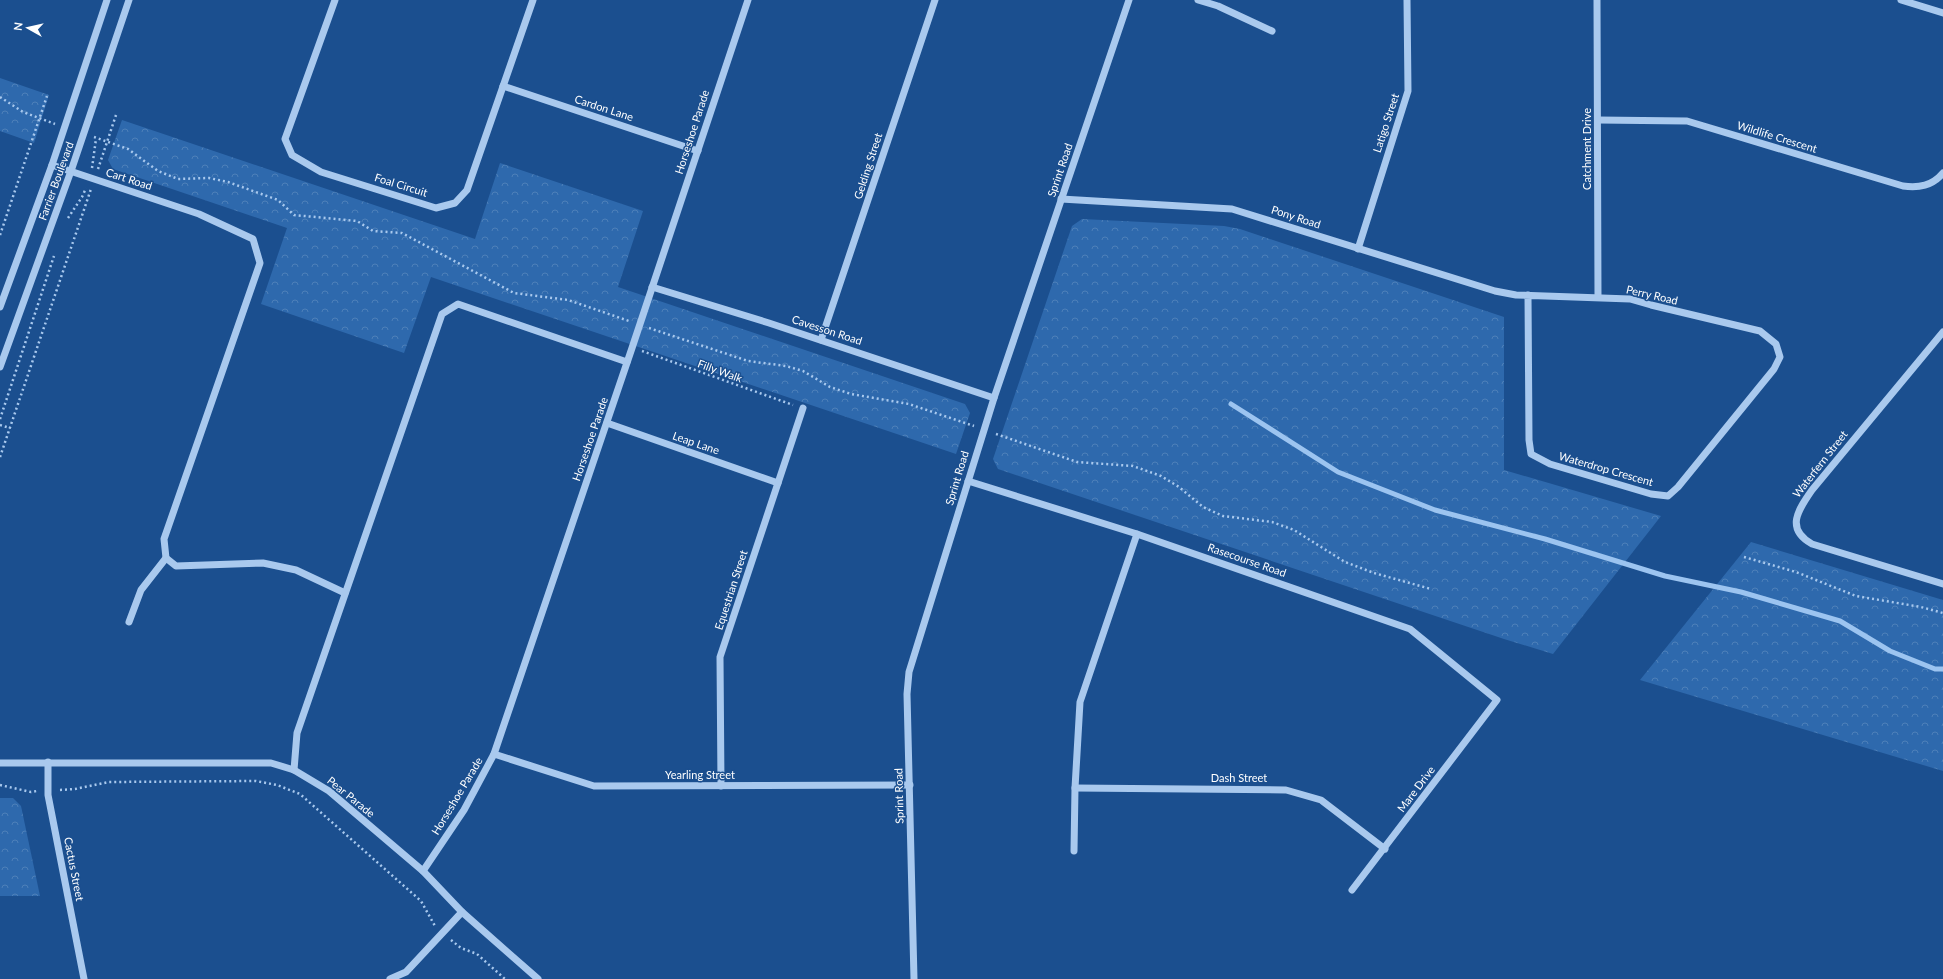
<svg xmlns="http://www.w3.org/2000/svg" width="1943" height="979" font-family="Lato,sans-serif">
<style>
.forest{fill:url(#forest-crowns)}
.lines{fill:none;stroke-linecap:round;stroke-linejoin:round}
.stream{stroke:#9cc4f0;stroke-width:5}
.path{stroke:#a9c9ee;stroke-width:2.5;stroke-dasharray:2 3;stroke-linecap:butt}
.minor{stroke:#a9c9ee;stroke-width:7}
.labels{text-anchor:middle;stroke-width:3;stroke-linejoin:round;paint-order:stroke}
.street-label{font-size:11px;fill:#fff;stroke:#1b4f8f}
</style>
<defs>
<pattern id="forest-crowns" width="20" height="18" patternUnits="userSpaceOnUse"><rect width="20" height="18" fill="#2e69ad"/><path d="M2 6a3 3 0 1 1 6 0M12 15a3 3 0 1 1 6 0" fill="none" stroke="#4d80b9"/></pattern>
</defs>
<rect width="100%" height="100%" fill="#1b4f8f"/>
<g class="forest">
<path d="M0 78 49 95 34 143 0 131Z"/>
<path d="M122 120 475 239 500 163 643 211 618 287 965 404 970 413 956 454 431 277 404 353 261 304 287 228 113 169 108 160Z"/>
<path d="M1082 219 1224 226 1240 229 1504 317V470L1661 516 1553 654 1504 639 998 469 993 459 1072 226Z"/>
<path d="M1751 542 1943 600V771L1640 680Z"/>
<path d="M0 798H13L21 806 40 896H0Z"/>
</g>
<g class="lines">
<path class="stream" d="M1231 404 1338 472 1435 510 1545 539 1665 576 1741 592 1840 621 1890 651 1935 669H1943"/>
<g class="path">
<path d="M0 97 23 112 55 124"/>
<path d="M94 137 128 149 158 171 178 179 209 178 228 182 278 200 294 215 357 221 373 231 402 233 514 293 568 300 629 321"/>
<path d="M92 168 96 139"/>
<path d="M98 169 116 115"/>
<path d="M68 218 82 197 86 188"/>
<path d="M0 235 47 96"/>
<path d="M649 328 748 361 786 366 803 371 830 387 851 394 909 404 974 426"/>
<path d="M642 351 793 405"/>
<path d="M0 419 54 256"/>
<path d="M0 425 10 428"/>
<path d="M996 434 1077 462 1133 466 1161 476 1179 487 1203 507 1223 516 1272 522 1294 530 1345 562 1374 573 1431 589"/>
<path d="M0 457 91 189"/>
<path d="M1744 557 1796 572 1856 596 1921 607 1943 613"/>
<path d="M0 785 31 792 37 791"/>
<path d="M60 790 75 789 109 782 256 781 277 785 300 794 421 901 435 926"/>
<path d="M451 940 461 948 477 954 505 979"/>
</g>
<g class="minor">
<path d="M335 0 285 139 292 155 321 172 436 208 455 203 467 190 533 0"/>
<path d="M1198 0 1218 6 1272 31"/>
<path d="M1597 0 1598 297"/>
<path d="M1901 0 1943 13"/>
<path d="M503 86 698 151"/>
<path d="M1598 120 1687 121 1903 186C1919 188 1932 186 1943 173"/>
<path d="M52 165 199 214 253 239 260 263 164 539 166 558 176 566 263 563 296 570 345 593"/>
<path d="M1061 199 1232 209 1495 291 1516 295 1630 299 1651 305 1760 331 1776 344 1780 357 1774 369 1678 487 1668 496 1651 494 1550 464 1531 454 1529 440 1528 295"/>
<path d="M1358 249 1408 91 1407 0"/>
<path d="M652 287 769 323 994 398"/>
<path d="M0 307 52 165 107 0"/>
<path d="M1943 332 1812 490C1798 510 1785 529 1812 544L1943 584"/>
<path d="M821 340 935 0"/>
<path d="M0 367 71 171 129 0"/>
<path d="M607 423 778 483"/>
<path d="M968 481 1137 534 1410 629 1497 700 1352 890"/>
<path d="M129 622 141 590 166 558"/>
<path d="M494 754 594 786 910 785"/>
<path d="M48 762V795L84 979"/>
<path d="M0 763H271L294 770 329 791 423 871 462 912 538 979"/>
<path d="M294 770 297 733 442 314 458 304 627 362"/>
<path d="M721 786 720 657 803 408"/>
<path d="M1075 788 1286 790 1321 800 1385 849"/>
<path d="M1074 851 1075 788 1080 702 1137 534"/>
<path d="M423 871 464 810 494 754 632 348 748 0"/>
<path d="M390 979 406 972 462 912"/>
<path d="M914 979 907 694 909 672 994 398 1129 0"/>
</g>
</g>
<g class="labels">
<g class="street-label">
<text transform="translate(604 108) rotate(18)" y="4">Cardon Lane</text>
<text transform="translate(1386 123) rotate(-72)" y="4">Latigo Street</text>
<text transform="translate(692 132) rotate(-72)" y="4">Horseshoe Parade</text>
<text transform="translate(1777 137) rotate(17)" y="4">Wildlife Crescent</text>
<text transform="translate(1587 149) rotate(-90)" y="4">Catchment Drive</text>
<text transform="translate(868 166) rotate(-72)" y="4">Gelding Street</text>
<text transform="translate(1060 170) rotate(-71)" y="4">Sprint Road</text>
<text transform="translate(129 179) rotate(18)" y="4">Cart Road</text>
<text transform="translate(56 181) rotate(-70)" y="4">Farrier Boulevard</text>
<text transform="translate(401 185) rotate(17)" y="4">Foal Circuit</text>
<text transform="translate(1296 217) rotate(18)" y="4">Pony Road</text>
<text transform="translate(1652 295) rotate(13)" y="4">Perry Road</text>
<text transform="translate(827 330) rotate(18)" y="4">Cavesson Road</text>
<text transform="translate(720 371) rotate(20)" y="4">Filly Walk</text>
<text transform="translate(590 439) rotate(-71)" y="4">Horseshoe Parade</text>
<text transform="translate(696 443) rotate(19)" y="4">Leap Lane</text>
<text transform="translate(1820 464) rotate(-52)" y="4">Waterfern Street</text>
<text transform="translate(1606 469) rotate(16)" y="4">Waterdrop Crescent</text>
<text transform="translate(957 478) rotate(-73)" y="4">Sprint Road</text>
<text transform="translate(1247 560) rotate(19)" y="4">Rasecourse Road</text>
<text transform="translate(731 590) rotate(-72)" y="4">Equestrian Street</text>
<text x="700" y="779">Yearling Street</text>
<text x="1239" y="782">Dash Street</text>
<text transform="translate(1416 789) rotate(-53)" y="4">Mare Drive</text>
<text transform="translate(457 796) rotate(-59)" y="4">Horseshoe Parade</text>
<text transform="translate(899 796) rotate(-91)" y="4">Sprint Road</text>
<text transform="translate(351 797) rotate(39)" y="4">Pear Parade</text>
<text transform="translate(74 869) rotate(79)" y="4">Cactus Street</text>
</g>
</g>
<g transform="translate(28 28) rotate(278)" stroke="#1b4f8f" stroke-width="3" paint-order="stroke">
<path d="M0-3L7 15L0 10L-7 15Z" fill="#ffffff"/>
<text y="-6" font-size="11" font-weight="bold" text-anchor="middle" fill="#ffffff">N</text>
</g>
</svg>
